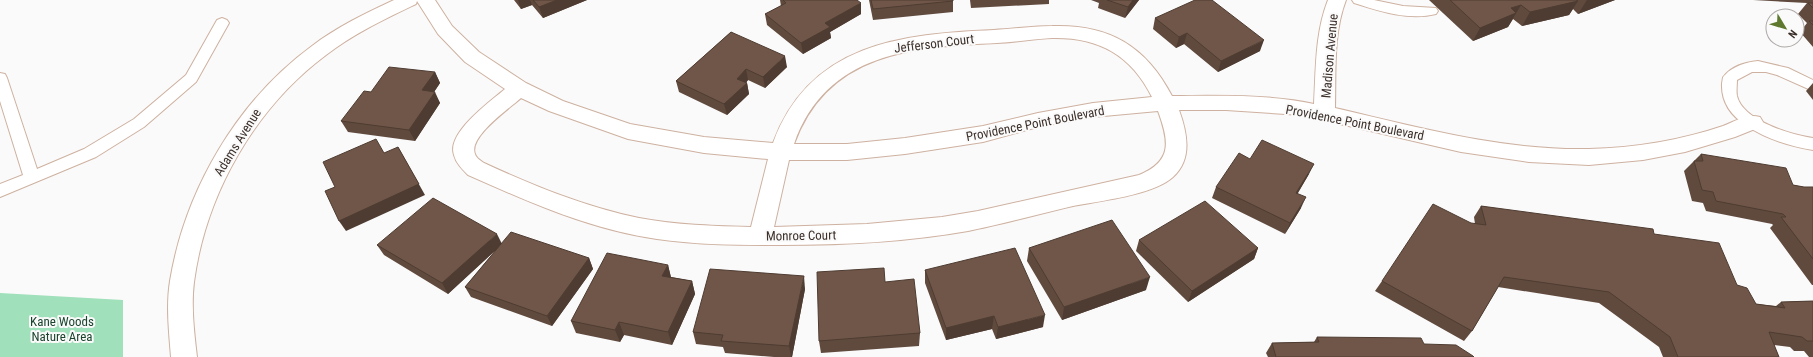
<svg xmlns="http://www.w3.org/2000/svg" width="1813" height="357" font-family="'Roboto Condensed',sans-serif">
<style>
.green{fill:#a0e0ba}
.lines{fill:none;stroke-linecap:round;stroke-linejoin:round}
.service-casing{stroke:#ceb1a0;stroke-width:2}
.minor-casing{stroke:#ceb1a0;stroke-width:2}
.service{fill:#fff;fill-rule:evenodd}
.minor{fill:#fff;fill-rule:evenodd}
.wall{fill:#604a3e}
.shaded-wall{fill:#4e3c32}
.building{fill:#705648;stroke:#4e3c32}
.labels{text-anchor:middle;stroke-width:4;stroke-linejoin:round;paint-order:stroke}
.street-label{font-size:13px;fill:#3b2f29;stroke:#fafafa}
.park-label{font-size:13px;fill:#1a442e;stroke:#fafafa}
</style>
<rect width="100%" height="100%" fill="#fafafa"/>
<path class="green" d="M0 293 123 300V357H0Z"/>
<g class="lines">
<defs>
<g id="service">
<path d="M1352 0H1374L1403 6 1436 8 1438 11 1436 14C1409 21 1379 11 1354 3Z"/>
<path d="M222 18 227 20 229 23 196 82 144 127 96 157 0 197V184L23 175 0 101V73L5 74 7 78 37 169 84 149 134 119 186 75 217 20Z"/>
<path d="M1758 61 1788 68 1813 80V91L1777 75 1766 72H1752L1737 80C1737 85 1736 91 1737 96 1743 121 1792 135 1813 138V150C1790 146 1766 139 1747 126 1731 116 1721 102 1722 83 1723 80 1722 77 1725 75 1733 66 1747 62 1758 61Z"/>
</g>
<path id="minor" d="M394 0H435L452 26 479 52 526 83 563 101 630 124 704 137 773 143C810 43 902 34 994 30 1014 29 1033 26 1052 26 1109 24 1146 46 1172 96 1217 96 1271 94 1314 104 1316 69 1315 33 1328 0H1346C1333 34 1336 72 1335 108 1418 127 1503 151 1589 149 1633 148 1682 140 1723 126 1736 121 1747 113 1760 117L1763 122 1760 127 1735 137 1685 152 1643 160 1589 165 1529 162 1461 152 1301 115 1226 110H1179C1187 132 1193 159 1173 177 1153 195 1100 201 1073 206 1038 214 1004 224 968 231 906 242 844 245 781 245 740 245 698 245 657 239 591 230 529 202 468 175 462 169 456 163 454 155 446 133 491 101 505 89L465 62 438 34 417 1 416 4C385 19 353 34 326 55 255 108 206 193 194 282 191 306 194 332 197 357H171C169 332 166 306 170 281 185 190 237 101 312 46 337 27 366 13 394 0ZM1052 38C1099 37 1131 55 1152 97L1093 103 1038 113 983 126 905 138 847 144H794C827 51 914 47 997 43 1015 42 1034 39 1052 38ZM521 98 549 111 628 139 704 153 768 159 751 227C714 226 676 225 639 218 585 207 534 186 484 163 481 161 476 158 475 154 468 137 510 108 521 98ZM1158 111C1169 141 1173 161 1139 175L978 211 942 217 867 224 774 227 789 160H847L905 154 983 142 1038 127 1093 117Z"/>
</defs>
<use href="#service" class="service-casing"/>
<use href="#minor" class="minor-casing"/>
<use href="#service" class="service"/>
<use href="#minor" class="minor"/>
</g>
<g class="wall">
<path d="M514 0H587L543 18 532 5 521 9Z"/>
<path d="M780 0H857L861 14 830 32 831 38 803 54 767 25 765 14 781 6Z"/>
<path d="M869 0H953V12L873 20Z"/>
<path d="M970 0H1049V4L971 8Z"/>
<path d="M1091 0H1139L1125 18 1098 8 1099 3Z"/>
<path d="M1429 0H1615L1578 14 1573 9 1569 15 1522 26 1513 19 1508 27 1473 41Z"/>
<path d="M1753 0H1813V47L1800 32 1807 23 1798 14 1807 3Z"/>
<path d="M1155 18 1260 51 1218 72 1184 44 1176 48 1153 29Z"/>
<path d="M731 32 787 67 765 88 748 80 746 83H747L749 94 727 115 679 92 676 81Z"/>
<path d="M435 72 440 83 434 92 440 103 415 141 348 132 341 121 371 92Z"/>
<path d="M1813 83V100L1806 91Z"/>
<path d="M1701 154 1793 185 1804 187H1813V285H1812L1770 228 1773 225 1772 224 1706 211 1703 203 1692 201 1684 171Z"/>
<path d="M1250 159 1309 174 1298 193 1301 208 1285 234 1212 198 1216 187Z"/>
<path d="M1481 206 1654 234 1737 285 1756 304 1776 306 1781 302 1813 301V357H1809L1804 351H1794L1790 347 1774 345 1779 357H1663L1659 347 1599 303 1498 287 1472 331 1464 341 1375 291 1382 281 1475 224 1474 217Z"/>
<path d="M1139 240 1258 248 1254 259 1188 302 1136 251Z"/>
<path d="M501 243 589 258 593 269 552 326 471 297 465 287 496 250 448 294 384 255 377 245Z"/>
<path d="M1029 248 1146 290 1062 320 1027 261Z"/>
<path d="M668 265 671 277 692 281 695 294 672 345 624 335 620 342 576 333 571 321Z"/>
<path d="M925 270 1043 327 996 339 992 329 946 340 925 283Z"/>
<path d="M885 282 920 333 919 346 821 353 819 341Z"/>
<path d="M805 289 792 357H774L725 353 723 347 696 344 693 332Z"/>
<path d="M1317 337 1424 344 1474 357H1268L1266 353 1272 343 1314 342Z"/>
</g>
<g class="shaded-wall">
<path d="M518 0H530L532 5 521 9Z"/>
<path d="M557 0H587L543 18 539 7Z"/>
<path d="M1133 0H1139L1125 18 1128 7Z"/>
<path d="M1587 0H1615L1578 14Z"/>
<path d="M1578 1 1569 15 1522 26 1530 12Z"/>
<path d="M861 3V14L830 32 831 38 803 54 801 43 825 23Z"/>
<path d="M1521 5 1508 27 1473 41 1480 28 1511 8Z"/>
<path d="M1187 33 1184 44 1176 48 1179 37Z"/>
<path d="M1264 40 1260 51 1218 72 1221 61Z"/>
<path d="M785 56 787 67 765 88 763 77Z"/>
<path d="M746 69 748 80 739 90 737 79Z"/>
<path d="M435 72 440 83 428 101 422 90Z"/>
<path d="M747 83 749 94 727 115 724 104Z"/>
<path d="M435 92 440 103 415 141 409 130Z"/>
<path d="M398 147 425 195 346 231 339 221Z"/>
<path d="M1314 164 1309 174 1291 204 1296 193Z"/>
<path d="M1306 197 1301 208 1285 234 1290 223Z"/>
<path d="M497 234 502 244 448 294 442 283Z"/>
<path d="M1258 248 1254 259 1188 302 1192 291Z"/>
<path d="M589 258 593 269 552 326 547 316Z"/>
<path d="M668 265 671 278 662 276Z"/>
<path d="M804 276 805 289 792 357H791L789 346Z"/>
<path d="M1150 277 1146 290 1062 320 1064 307Z"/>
<path d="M692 281 695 294 672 345 668 332Z"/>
<path d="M1045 315 1043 327 996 339 998 327Z"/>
<path d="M994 316 992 329 946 340V328Z"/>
<path d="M619 322 624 335 620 342 615 330Z"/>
</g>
<g class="building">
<path d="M533 0H557L539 7Z"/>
<path d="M783 0H857L861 3 825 23 830 27 801 43 765 14 786 3Z"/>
<path d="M871 0H953V1L873 9Z"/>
<path d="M1107 0H1133L1128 7Z"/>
<path d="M1195 0H1212L1264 40 1221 61 1187 33 1179 37 1155 18Z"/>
<path d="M1450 0H1576L1578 1 1530 12 1521 5 1511 8 1516 13 1480 28Z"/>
<path d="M1808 3H1813V8Z"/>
<path d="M1809 21H1813V25Z"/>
<path d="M731 32 785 56 763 77 746 69 737 79 747 83 724 104 676 81Z"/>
<path d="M389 67 435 72 422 90 435 92 409 130 341 121 364 91 371 92Z"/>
<path d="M376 139 384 153 398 147 419 184 339 221 325 191 335 187 323 162Z"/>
<path d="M1262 140 1314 164 1296 193 1306 197 1290 223 1216 187 1239 153 1250 159Z"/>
<path d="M1701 154 1786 168 1793 185 1804 187H1813V259L1781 217H1786L1783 214 1716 201 1713 192 1702 190 1694 161H1703Z"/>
<path d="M433 198 497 234 442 283 377 245Z"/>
<path d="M1205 201 1258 248 1192 291 1139 240Z"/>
<path d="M1433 204 1471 223 1486 225 1481 206 1653 229 1654 234 1719 243 1737 285 1747 288 1756 304 1785 308 1781 302 1813 301V341H1807L1802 337 1769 332 1779 357H1678L1670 337 1609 292 1504 277 1472 331 1382 281Z"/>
<path d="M1112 220 1150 277 1064 307 1029 248Z"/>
<path d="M511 232 589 258 547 316 465 287Z"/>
<path d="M1015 248 1045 315 998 327 994 316 946 328 925 270Z"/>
<path d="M607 253 668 265 662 276 692 281 668 332 619 322 615 330 571 321Z"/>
<path d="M884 268 885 282 914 279 920 333 819 341 817 272Z"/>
<path d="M710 269 804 276 789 346 721 341 723 335 693 332Z"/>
<path d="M1317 337 1421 338 1424 344 1456 345 1473 356 1474 357H1276L1272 343 1319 342Z"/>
</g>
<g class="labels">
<g class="street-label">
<text transform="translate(934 43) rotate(-7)" y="5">Jefferson Court</text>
<text transform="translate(1329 56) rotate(-85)" y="5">Madison Avenue</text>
<text transform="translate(1355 122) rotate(11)" y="5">Providence Point Boulevard</text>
<text transform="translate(1035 123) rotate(-11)" y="5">Providence Point Boulevard</text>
<text transform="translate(237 142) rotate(-58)" y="5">Adams Avenue</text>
<text transform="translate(801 235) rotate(-1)" y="5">Monroe Court</text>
</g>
<g class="park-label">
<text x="62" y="326">Kane Woods<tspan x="62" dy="15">Nature Area</tspan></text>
</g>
</g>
<g transform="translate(1785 28) rotate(128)"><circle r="19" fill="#fafafa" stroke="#aea9a6"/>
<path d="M0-3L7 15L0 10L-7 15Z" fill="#5e792e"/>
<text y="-6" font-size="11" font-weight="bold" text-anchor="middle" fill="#3b2f29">N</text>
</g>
</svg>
